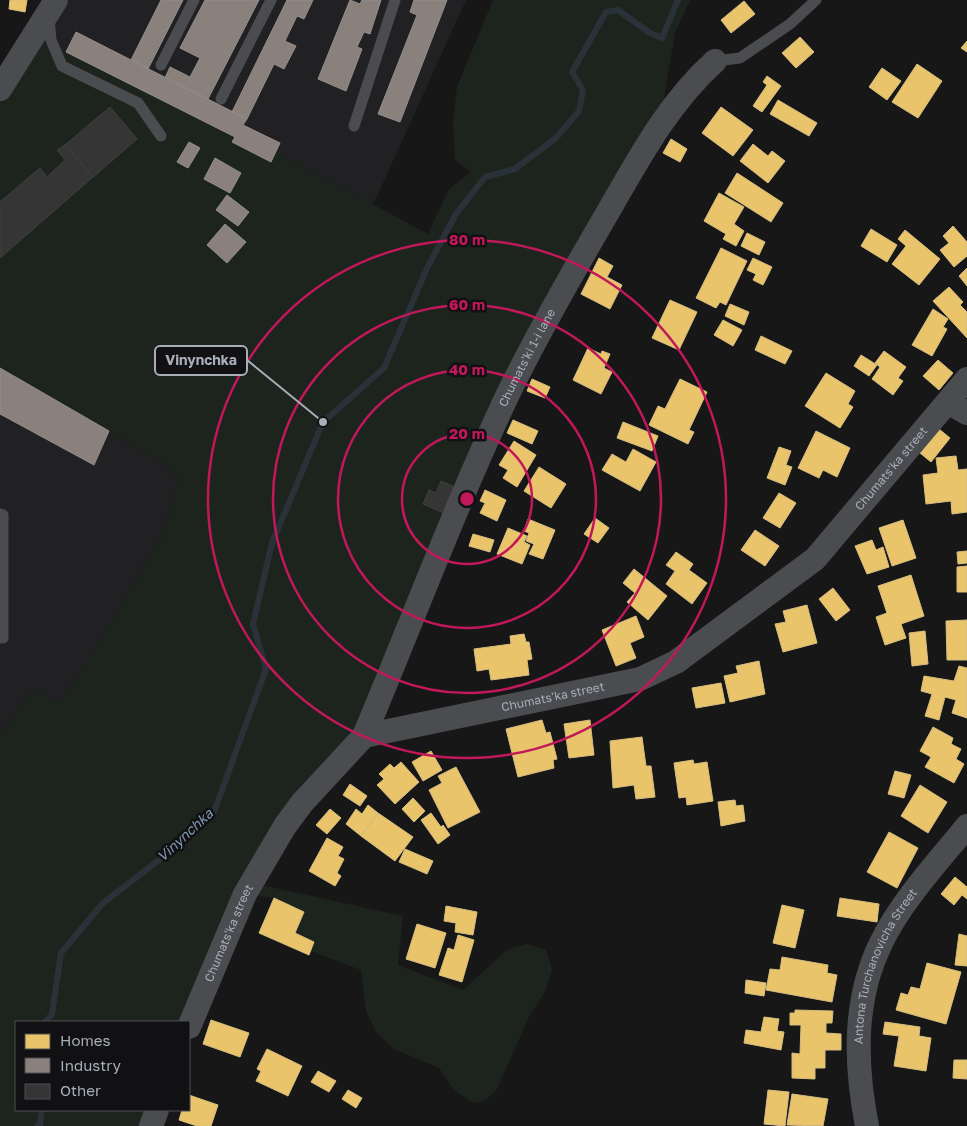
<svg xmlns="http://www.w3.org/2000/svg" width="967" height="1126" font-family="'Golos Text',sans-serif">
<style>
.built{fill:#212123}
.green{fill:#1d241e}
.homes{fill:#e9c46a;stroke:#d6bd81}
.industry{fill:#8a817c;stroke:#938e8e}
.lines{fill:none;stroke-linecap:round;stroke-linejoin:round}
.stream{stroke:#2a3239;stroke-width:6}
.building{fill:#353536;stroke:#3f4043}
.service{stroke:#4b4c50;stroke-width:11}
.minor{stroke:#4b4c50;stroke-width:24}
.ring{fill:none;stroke:#c2185b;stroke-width:2.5}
.labels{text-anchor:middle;stroke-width:5;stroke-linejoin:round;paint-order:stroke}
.street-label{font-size:12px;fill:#a8adb8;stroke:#111113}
.water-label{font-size:14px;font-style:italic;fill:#7f9bb3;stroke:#111113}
.centre{fill:#c2185b;stroke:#111113;stroke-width:2.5}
.ring-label{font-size:15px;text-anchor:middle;font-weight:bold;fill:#c2185b;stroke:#111113;stroke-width:5;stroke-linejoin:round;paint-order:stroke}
.leader{fill:none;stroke:#a8adb8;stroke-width:2}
.callout-dot{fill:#a8adb8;stroke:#111113;stroke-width:2}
.callout{fill:#111113;stroke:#a8adb8;stroke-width:2}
.callout-label{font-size:14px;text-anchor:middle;font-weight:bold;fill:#a8adb8}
</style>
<rect width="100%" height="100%" fill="#171717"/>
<g class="built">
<path d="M56 0H466L373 205 276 153 271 162 232 142 234 137 33 37Z"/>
<path d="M0 368 172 468 178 483 160 538 82 673 59 702 32 689 0 736Z"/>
</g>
<path class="green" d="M493 0H690L675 33 660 122 577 265 364 736 252 883 403 916 398 965 463 990 508 949 527 944 546 950 552 969 546 990 529 1017 497 1089 486 1100 474 1103 454 1090 439 1068 394 1049 376 1032 366 1011 361 970 311 951 314 942 295 933 304 912 274 898 245 894 189 1022H16V1110H157L151 1126H0V736L32 689 59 702 81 673 160 538 178 483 172 468 0 368V89L33 37 235 137 232 142 271 162 276 152 428 234 449 189 471 172 455 160 453 122 457 87Z"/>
<g class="homes">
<path d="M10 0H27L25 12 9 9Z"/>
<path d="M744 1 755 14 731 33 721 20Z"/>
<path d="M800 37 814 52 796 68 782 53Z"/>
<path d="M967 41V52L961 48Z"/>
<path d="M917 64 942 81 918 118 892 102Z"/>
<path d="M882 68 901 81 887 100 869 87Z"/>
<path d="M767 76 781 86 762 112 753 106 767 85 763 82Z"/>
<path d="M778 100 817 123 809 136 770 114Z"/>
<path d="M721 107 753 130 733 156 702 133Z"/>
<path d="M671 139 687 149 680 162 663 153Z"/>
<path d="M753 144 768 156 772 151 785 161 768 183 740 161Z"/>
<path d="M737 173 783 203 771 222 725 193Z"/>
<path d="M719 193 744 207 734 224 744 231 736 246 723 239 726 234 704 221Z"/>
<path d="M953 226 967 242V256L954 267 940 250 949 243 943 236Z"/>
<path d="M871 229 897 245 887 262 861 246Z"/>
<path d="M905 230 940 259 919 285 892 264 906 246 898 239Z"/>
<path d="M747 233 765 242 759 255 741 246Z"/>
<path d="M721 248 747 261 726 305 720 302 716 308 696 298Z"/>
<path d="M599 258 613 266 607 277 622 285 610 309 581 294Z"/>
<path d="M753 258 772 267 763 285 753 280 756 274 747 270Z"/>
<path d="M967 268V286L959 276Z"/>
<path d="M949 287 963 302 960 305 967 312V338L933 301Z"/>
<path d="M670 300 697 312 679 350 652 338Z"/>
<path d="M730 304 749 312 744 325 725 316Z"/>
<path d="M933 309 948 319 943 327 947 329 932 356 912 345Z"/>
<path d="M723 320 742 330 733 346 714 335Z"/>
<path d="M761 336 792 351 785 364 755 350Z"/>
<path d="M588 348 601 354 602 351 610 354 604 368 612 372 601 394 573 380Z"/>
<path d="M884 351 906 367 898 378 903 381 893 395 872 379 880 367 875 363Z"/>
<path d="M861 355 877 365 869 376 854 366Z"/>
<path d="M938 360 953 373 939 390 923 376Z"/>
<path d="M826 373 855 391 848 404 853 407 840 428 805 406Z"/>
<path d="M532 379 550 387 545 398 527 391Z"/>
<path d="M680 379 707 392 689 430 694 432 688 444 649 425 658 406 665 409Z"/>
<path d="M513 420 538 431 532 444 507 433Z"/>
<path d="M623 422 658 436 652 451 617 438Z"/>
<path d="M939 429 950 438 931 462 920 453Z"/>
<path d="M816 431 850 448 837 477 823 470 819 478 798 468Z"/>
<path d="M514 441 536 455 517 487 503 478 508 470 499 465Z"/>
<path d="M779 447 791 451 786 465 792 467 785 485 767 478Z"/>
<path d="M633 449 656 462 640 491 602 470 612 454 626 462Z"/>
<path d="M956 456 958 470 967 469V512L952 514 951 501 926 504 923 475 938 473 936 458Z"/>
<path d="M539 467 566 484 551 508 524 491Z"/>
<path d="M485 490 506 500 497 521 480 513 485 503 480 501Z"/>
<path d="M779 493 796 503 780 528 763 518Z"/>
<path d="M595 518 609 528 598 543 584 534Z"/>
<path d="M528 519 555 530 543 559 529 554 534 544 526 541 529 533 524 531Z"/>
<path d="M903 520 916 558 892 566 879 528Z"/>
<path d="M508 528 527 536 524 542 530 545 522 564 497 554Z"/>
<path d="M755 530 779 546 765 566 741 550Z"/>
<path d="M473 534 494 540 490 552 469 546Z"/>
<path d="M872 540 876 550 883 547 889 567 867 574 855 546Z"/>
<path d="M967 551V563L958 564 957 552Z"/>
<path d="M676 552 693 564 689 570 707 583 692 604 666 584 675 571 666 565Z"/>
<path d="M967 566V592H957V567Z"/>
<path d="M634 569 667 596 648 620 627 602 635 593 623 583Z"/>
<path d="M911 575 924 616 901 624 906 638 885 645 876 617 887 613 878 586Z"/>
<path d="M833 588 850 610 836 621 819 599Z"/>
<path d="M807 605 817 643 783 652 775 624 786 622 783 611Z"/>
<path d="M636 616 644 637 630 643 636 658 616 666 602 630Z"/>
<path d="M967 620V660H947L946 621Z"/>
<path d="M925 631 928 664 912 666 909 633Z"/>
<path d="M524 634 526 642H529L532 659 527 660 529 675 491 680 489 669 477 671 474 649 511 644 510 636Z"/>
<path d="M759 661 765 694 730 702 724 676 738 673 736 666Z"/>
<path d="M959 666 967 668V718L952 713 956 700 945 697 939 720 925 716 932 694 921 691 924 676 954 681Z"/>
<path d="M721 683 725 703 696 708 692 688Z"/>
<path d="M542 720 546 733 550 732 557 759 553 760 554 768 518 777 506 729Z"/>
<path d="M590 720 594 755 569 758 564 724Z"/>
<path d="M933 727 953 738 951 744 961 749 956 759 964 764 954 783 925 767 931 757 920 751Z"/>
<path d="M642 737 646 766H651L655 797 636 799 634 785 613 788 610 741Z"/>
<path d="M431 751 442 770 423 781 412 762Z"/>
<path d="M693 760 694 764 707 762 713 801 687 805 686 797 679 798 674 763Z"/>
<path d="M401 762 419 782 395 804 377 785 384 779 379 774 390 764 394 768Z"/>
<path d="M456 767 480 812 448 828 429 790 442 783 438 776Z"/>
<path d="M895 771 911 775 904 798 888 794Z"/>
<path d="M350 784 367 796 360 806 343 795Z"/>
<path d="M920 785 947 802 928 833 901 816Z"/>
<path d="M413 798 425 811 414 822 402 809Z"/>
<path d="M735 800 736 806 743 805 745 821 721 826 718 802Z"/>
<path d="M368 805 378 813 361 836 346 824 356 809 362 814Z"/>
<path d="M330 809 341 818 327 834 316 825Z"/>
<path d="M378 813 413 837 395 861 361 836Z"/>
<path d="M431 813 441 827 443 825 450 835 438 844 421 820Z"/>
<path d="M889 832 918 848 897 888 867 872Z"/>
<path d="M327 838 343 847 338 856 344 859 337 873 341 876 335 886 309 871Z"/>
<path d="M405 849 433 861 427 874 399 862Z"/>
<path d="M955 877 967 887V899L962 895 954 905 941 894Z"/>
<path d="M274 898 304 912 295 933 314 942 309 955 259 933Z"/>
<path d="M840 898 879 904 877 922 837 916Z"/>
<path d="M782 905 804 910 795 948 773 943Z"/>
<path d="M446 906 477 912 473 935 455 932 456 923 444 921Z"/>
<path d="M417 924 446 933 435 968 406 959Z"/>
<path d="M959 934 967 936V966L955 965Z"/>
<path d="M458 935 474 940 462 982 439 975 448 948 454 950Z"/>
<path d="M782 957 828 965 827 973 837 975 832 1002 766 990 770 969 780 970Z"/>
<path d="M927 963 961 972 946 1024 896 1010 901 993 908 995 911 987 920 989Z"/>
<path d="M746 980 766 983 764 996 745 993Z"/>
<path d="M795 1010 833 1011 832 1023H826V1033L841 1034V1050H825V1068H815V1079L792 1078V1053L800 1054 801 1025H790V1013H795Z"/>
<path d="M764 1017 779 1019 777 1031 784 1032 781 1050 744 1043 746 1030 761 1032Z"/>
<path d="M211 1020 249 1033 240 1057 203 1044Z"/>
<path d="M885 1022 920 1027 919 1036 931 1038 926 1071 894 1066 899 1036 883 1034Z"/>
<path d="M267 1049 302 1066 288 1096 256 1081 261 1071 257 1069Z"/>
<path d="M954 1060H967V1079L953 1078Z"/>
<path d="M318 1071 336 1081 329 1092 311 1082Z"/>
<path d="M348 1090 362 1098 356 1108 342 1099Z"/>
<path d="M768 1090 789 1092 785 1126 764 1124Z"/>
<path d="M792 1094 828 1099 823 1126 787 1125Z"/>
<path d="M189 1095 218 1105 211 1126H197L179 1120 182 1110H189Z"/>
</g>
<g class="industry">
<path d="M161 0H183L148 69 131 60Z"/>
<path d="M205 0H259L208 99 165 78 170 67 190 77 200 58 180 48Z"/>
<path d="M287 0H313L304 19 297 16 285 41 296 46 284 69 274 64 247 119 232 112Z"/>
<path d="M350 0 360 4 362 0H381L370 34 364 32 357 47 362 49 346 91 318 79Z"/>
<path d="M414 0H447L400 122 378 114 417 15 410 12Z"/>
<path d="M76 32 247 119 243 125 280 143 271 162 232 142 235 137 66 52Z"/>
<path d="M189 142 200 148 188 168 177 162Z"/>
<path d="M215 158 241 173 230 193 204 179Z"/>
<path d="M227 195 249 212 238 226 216 210Z"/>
<path d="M225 224 246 242 227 263 207 245Z"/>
<path d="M0 368 109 431 94 465 0 414Z"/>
</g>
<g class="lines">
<g class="stream">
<path d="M45 1022 52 1014 61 953 103 903 159 860 214 812 266 669 253 624 272 543 323 422 384 368 428 266 456 214 485 177 515 169 556 138 579 111 583 90 572 72 606 12 618 10 650 33 662 38 678 0"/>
<path d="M37 1126 40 1125 42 1110"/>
</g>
</g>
<g class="building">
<path d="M110 107 137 139 93 177 65 145Z"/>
<path d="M65 145 93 177 0 258V202L40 168 47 177 65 160 57 150Z"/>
<path d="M441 481 457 488 446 514 423 504 429 490 436 493Z"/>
</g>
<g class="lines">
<g class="service">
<path d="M49 18 51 40 62 66 138 103 161 136"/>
<path d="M715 61 740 58 790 24 816 0"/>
<path d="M161 65 194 0"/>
<path d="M221 99 271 0"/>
<path d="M354 126 395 0"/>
<path d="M0 514 3 515V638H0"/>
</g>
<g class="minor">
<path d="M0 89 56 0"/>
<path d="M948 402 967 413"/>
<path id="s1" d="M364 736C412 622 456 504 509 392 537 335 569 279 601 224 635 166 665 106 715 61"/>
<path id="s2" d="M189 1027 245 894 285 826 302 803 364 736 640 679 676 662 815 559 967 379"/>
<path d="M151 1126 157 1110"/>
<path id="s3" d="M867 1126C855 1064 853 1000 881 943 902 900 937 863 967 826"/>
</g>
</g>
<g class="ring">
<circle cx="467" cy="499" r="65"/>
<circle cx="467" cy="499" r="129"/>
<circle cx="467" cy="499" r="194"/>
<circle cx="467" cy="499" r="259"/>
</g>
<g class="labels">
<g class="street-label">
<text dy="4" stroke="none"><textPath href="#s1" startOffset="412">Chumats'ki 1-i lane</textPath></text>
<text dy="4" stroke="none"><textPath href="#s2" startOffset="956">Chumats'ka street</textPath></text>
<text dy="4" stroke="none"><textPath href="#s2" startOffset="536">Chumats'ka street</textPath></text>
<text dy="4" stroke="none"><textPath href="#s2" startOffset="102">Chumats'ka street</textPath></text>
<text dy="4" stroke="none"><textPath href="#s3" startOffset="166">Antona Turchanovicha Street</textPath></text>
</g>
<g class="water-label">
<text transform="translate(185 835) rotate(-43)" y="5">Vinynchka</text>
</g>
</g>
<circle cx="467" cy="499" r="8" class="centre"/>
<g class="ring-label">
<text x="467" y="245">80 m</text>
<text x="467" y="310">60 m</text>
<text x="467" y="375">40 m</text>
<text x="467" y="439">20 m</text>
</g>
<path class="leader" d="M323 422L247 360"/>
<circle class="callout-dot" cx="323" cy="422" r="5"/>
<rect class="callout" x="155" y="346" width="92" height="29" rx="5"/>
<g class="callout-label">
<text x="201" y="365">Vinynchka</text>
</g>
<rect x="15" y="1021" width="175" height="90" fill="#111113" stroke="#4d4f55"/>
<rect x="25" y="1034" width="25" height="15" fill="#e9c46a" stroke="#4d4f55"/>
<text x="60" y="1046" font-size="15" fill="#a8adb8">Homes</text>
<rect x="25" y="1058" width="25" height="15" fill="#8a817c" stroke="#4d4f55"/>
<text x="60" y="1071" font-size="15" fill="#a8adb8">Industry</text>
<rect x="25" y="1084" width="25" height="15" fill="#353536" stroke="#4d4f55"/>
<text x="60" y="1096" font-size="15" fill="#a8adb8">Other</text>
</svg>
